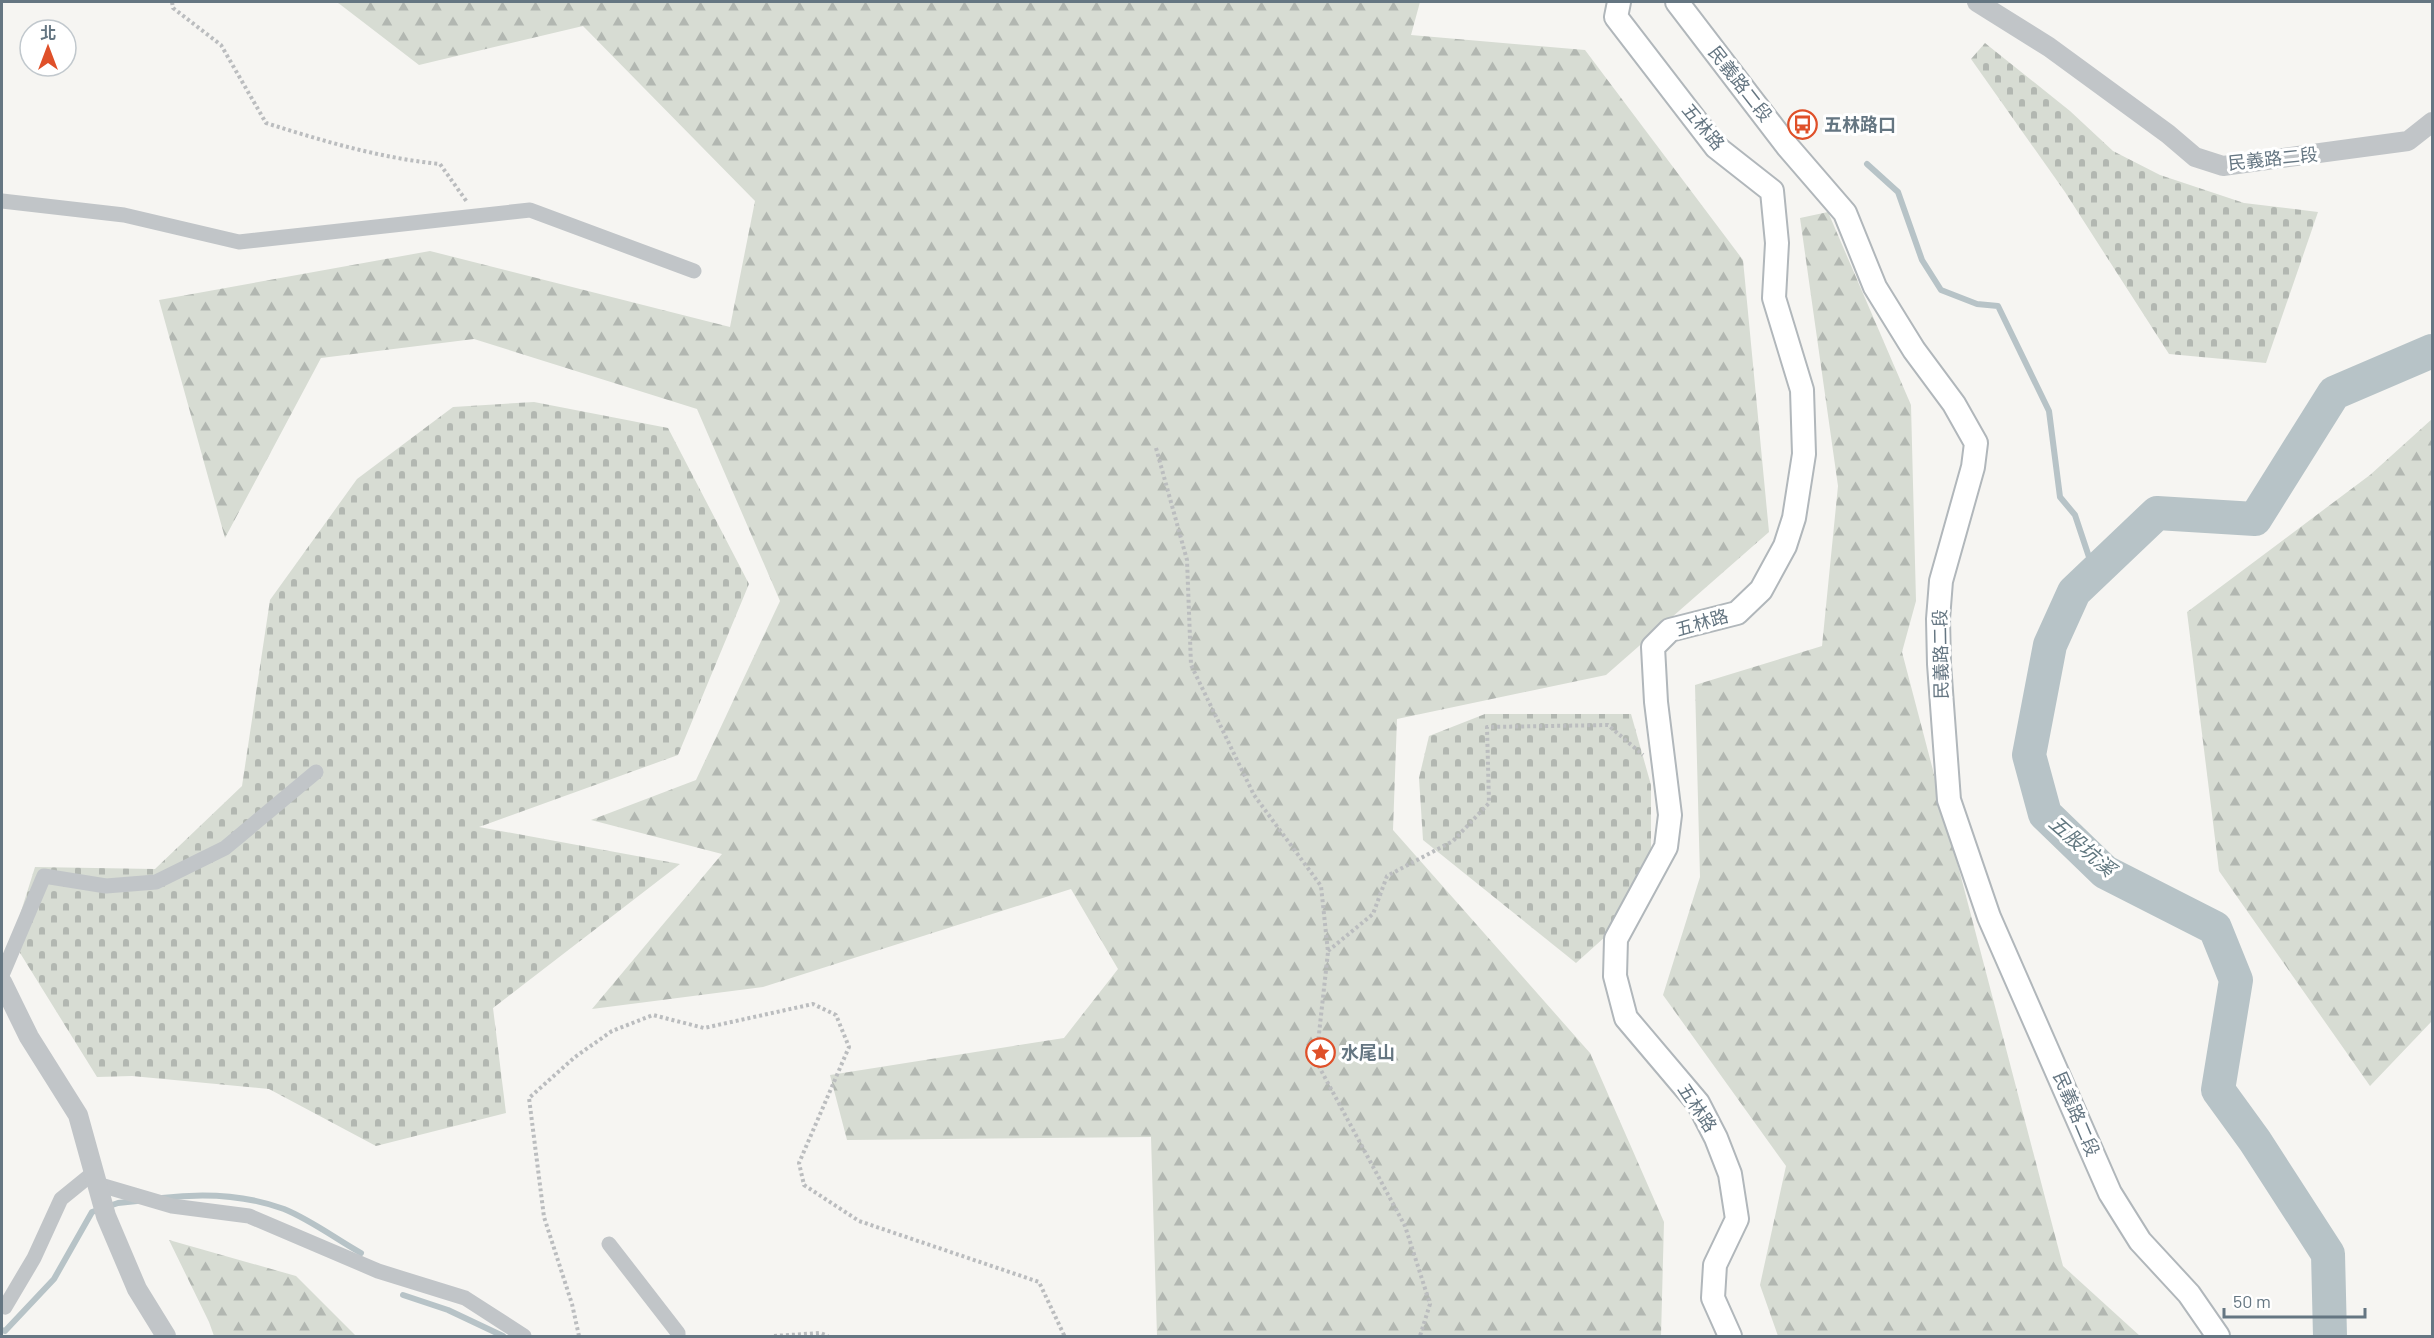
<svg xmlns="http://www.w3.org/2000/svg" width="2434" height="1338" font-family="Barlow,'Noto Sans TC',sans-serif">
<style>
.forest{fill:url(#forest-firs)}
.cemetery{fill:url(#cemetery-stones)}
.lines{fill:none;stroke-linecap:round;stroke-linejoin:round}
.stream{stroke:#b7c3c7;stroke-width:6}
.river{stroke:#b7c3c7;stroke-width:34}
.secondary-casing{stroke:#b1b7bb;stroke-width:26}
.path{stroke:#bbbdbf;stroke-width:4;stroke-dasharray:3 3;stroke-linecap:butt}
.minor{stroke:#c1c5c8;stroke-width:15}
.tertiary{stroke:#c1c5c8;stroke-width:20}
.secondary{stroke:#fff;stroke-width:22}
.labels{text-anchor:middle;stroke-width:6;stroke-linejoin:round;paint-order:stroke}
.street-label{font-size:18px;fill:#657682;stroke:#fff}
.poi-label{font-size:18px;font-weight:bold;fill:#657682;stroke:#fff;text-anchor:start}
.water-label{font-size:20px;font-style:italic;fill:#61777f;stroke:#fff}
</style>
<defs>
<pattern id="forest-firs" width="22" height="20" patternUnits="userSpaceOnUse" patternTransform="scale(1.5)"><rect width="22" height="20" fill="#d7dcd3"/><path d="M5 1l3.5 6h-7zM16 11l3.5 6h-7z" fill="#b2b7b1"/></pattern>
<pattern id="cemetery-stones" width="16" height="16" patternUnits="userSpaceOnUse" patternTransform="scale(1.5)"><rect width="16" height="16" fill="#d7dcd3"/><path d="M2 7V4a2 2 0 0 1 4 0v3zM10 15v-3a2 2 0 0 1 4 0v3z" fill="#b2b7b1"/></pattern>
</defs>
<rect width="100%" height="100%" fill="#f6f5f2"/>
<g class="forest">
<path d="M337 2H1420L1411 35 1585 50 1743 260 1769 532 1606 675 1397 719 1393 830 1590 1053 1664 1222 1661 1336H1157L1151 1137 847 1140 830 1075 1064 1038 1118 969 1071 889 763 987 592 1009 722 854 591 820 696 780 780 601 697 409 474 339 321 358 225 538 159 300 430 251 730 327 755 201 583 26 419 65Z"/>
<path d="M1828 212 1911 405 1916 601 1902 652 2063 1266 2140 1336H1778L1760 1285 1786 1166 1663 995 1700 877 1695 685 1822 646 1838 486 1800 218Z"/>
<path d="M2432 419V1021L2370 1086 2219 871 2187 612 2370 475Z"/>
<path d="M169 1240 296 1276 356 1336H214L209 1322Z"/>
</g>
<g class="cemetery">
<path d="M1985 43 2070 111 2113 151 2160 175 2244 203 2318 212 2266 363 2169 354 2065 192 1971 59Z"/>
<path d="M534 402 668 428 749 584 678 755 479 827 680 864 493 1008 506 1113 376 1146 269 1089 132 1076 97 1077 12 940 35 867 155 869 242 786 270 600 357 479 453 407Z"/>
<path d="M1485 714H1631L1651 785V873L1616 927 1576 963 1423 840 1419 778 1429 736Z"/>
</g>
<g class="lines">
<g class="stream">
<path d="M1867 164 1898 192 1922 260 1941 290 1977 304 1998 306 2049 411 2060 497 2075 515 2094 572"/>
<path d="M162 1198C202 1193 246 1195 284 1209 311 1220 336 1239 361 1253"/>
<path d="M403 1295 448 1310 503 1336"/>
<path d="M2 1330 5 1331 54 1279 92 1212 118 1203 137 1201"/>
</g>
<path class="river" d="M2330 1336 2328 1254 2255 1141 2218 1090 2236 980 2215 928 2105 872 2045 814 2029 755 2050 645 2074 592 2157 513 2255 519 2334 393 2432 351"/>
<defs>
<g id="secondary">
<path d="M1619 2 1616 17 1716 147 1772 191 1777 243 1774 298 1802 390 1804 454 1794 518 1785 546 1761 590 1737 613 1670 630 1653 647 1656 702 1670 815 1666 847 1616 939 1615 976 1626 1018 1698 1103 1716 1138 1730 1174 1737 1219 1715 1265 1713 1298 1730 1336"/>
<path d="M1677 2 1788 147 1845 213 1875 287 1914 350 1954 404 1976 443 1973 467 1941 581 1938 619 1939 664 1949 800 1989 917 2110 1193 2140 1241 2189 1294 2218 1336"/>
</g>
</defs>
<use href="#secondary" class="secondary-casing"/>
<g class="path">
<path d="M172 2 173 8 221 45 266 123C323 141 380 158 440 164L467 202"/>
<path d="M1156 448 1187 560 1191 665 1254 795 1321 886 1328 952 1316 1061 1405 1226 1430 1304 1420 1336"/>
<path d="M1328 951 1373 914 1387 876 1453 841 1489 803 1487 727 1608 725 1643 755"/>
<path d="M579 1336 572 1304 544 1217 529 1098 575 1057 612 1031 653 1015 704 1028 813 1004 836 1015 849 1047 799 1163 804 1185 859 1221 1039 1282 1064 1335 1062 1336"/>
<path d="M774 1336 820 1333 828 1336"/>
</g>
<g class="minor">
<path d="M2 201 124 215 239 242 530 210 694 271"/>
<path d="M2 975 44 876 106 886 156 882 225 848 316 772"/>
<path d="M97 1184 172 1206 249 1216 378 1271 465 1298 524 1336"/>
<path d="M609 1244 678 1333V1336"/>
<path d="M2 1306 5 1307 34 1258 61 1199 93 1173"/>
</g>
<g class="tertiary">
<path d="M1977 2 2049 47 2168 134 2195 157 2223 166 2408 141 2432 122"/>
<path d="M2 982 29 1037 78 1115 106 1216 137 1289 166 1336"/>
</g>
<use href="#secondary" class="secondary"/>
</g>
<defs>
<symbol id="bus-ring" viewBox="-11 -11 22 22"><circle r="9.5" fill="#fff" stroke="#df5029" stroke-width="1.5"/><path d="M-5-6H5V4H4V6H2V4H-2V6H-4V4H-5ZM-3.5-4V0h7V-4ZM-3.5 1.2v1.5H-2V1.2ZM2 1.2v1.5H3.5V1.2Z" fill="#df5029"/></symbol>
<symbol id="sight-ring" viewBox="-11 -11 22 22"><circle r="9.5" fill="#fff" stroke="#df5029" stroke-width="1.5"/><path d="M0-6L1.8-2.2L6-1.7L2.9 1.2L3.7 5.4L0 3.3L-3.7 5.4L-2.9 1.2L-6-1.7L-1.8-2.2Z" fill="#df5029"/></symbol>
</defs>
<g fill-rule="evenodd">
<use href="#bus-ring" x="1786" y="108" width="33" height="33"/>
<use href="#sight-ring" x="1304" y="1036" width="33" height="33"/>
</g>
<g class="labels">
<g class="street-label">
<text transform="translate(1740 84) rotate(52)" y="6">民義路二段</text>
<text transform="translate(1703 127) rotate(50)" y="6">五林路</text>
<text transform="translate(2273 159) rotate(-6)" y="6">民義路二段</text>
<text transform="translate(1702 623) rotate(-16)" y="6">五林路</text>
<text transform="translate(1941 654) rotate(-91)" y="6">民義路二段</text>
<text transform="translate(1697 1108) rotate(56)" y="6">五林路</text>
<text transform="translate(2076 1114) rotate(67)" y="6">民義路二段</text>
</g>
<g class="poi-label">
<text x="1824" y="131">五林路口</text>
<text x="1341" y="1059">水尾山</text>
</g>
<g class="water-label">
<text transform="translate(2082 846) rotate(41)" y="7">五股坑溪</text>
</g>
</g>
<rect width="2434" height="1338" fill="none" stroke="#657682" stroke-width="6"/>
<g transform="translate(48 48)"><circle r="28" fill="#ffffff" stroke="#c1c8cd" stroke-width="1.5"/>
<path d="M0-4.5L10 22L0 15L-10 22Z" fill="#df5029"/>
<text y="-9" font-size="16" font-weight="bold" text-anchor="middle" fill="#657682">北</text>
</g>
<path d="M2224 1308v9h141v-9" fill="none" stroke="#657682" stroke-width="3"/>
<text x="2233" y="1308" font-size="18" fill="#657682" stroke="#ffffff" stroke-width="4.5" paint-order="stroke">50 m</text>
</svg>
